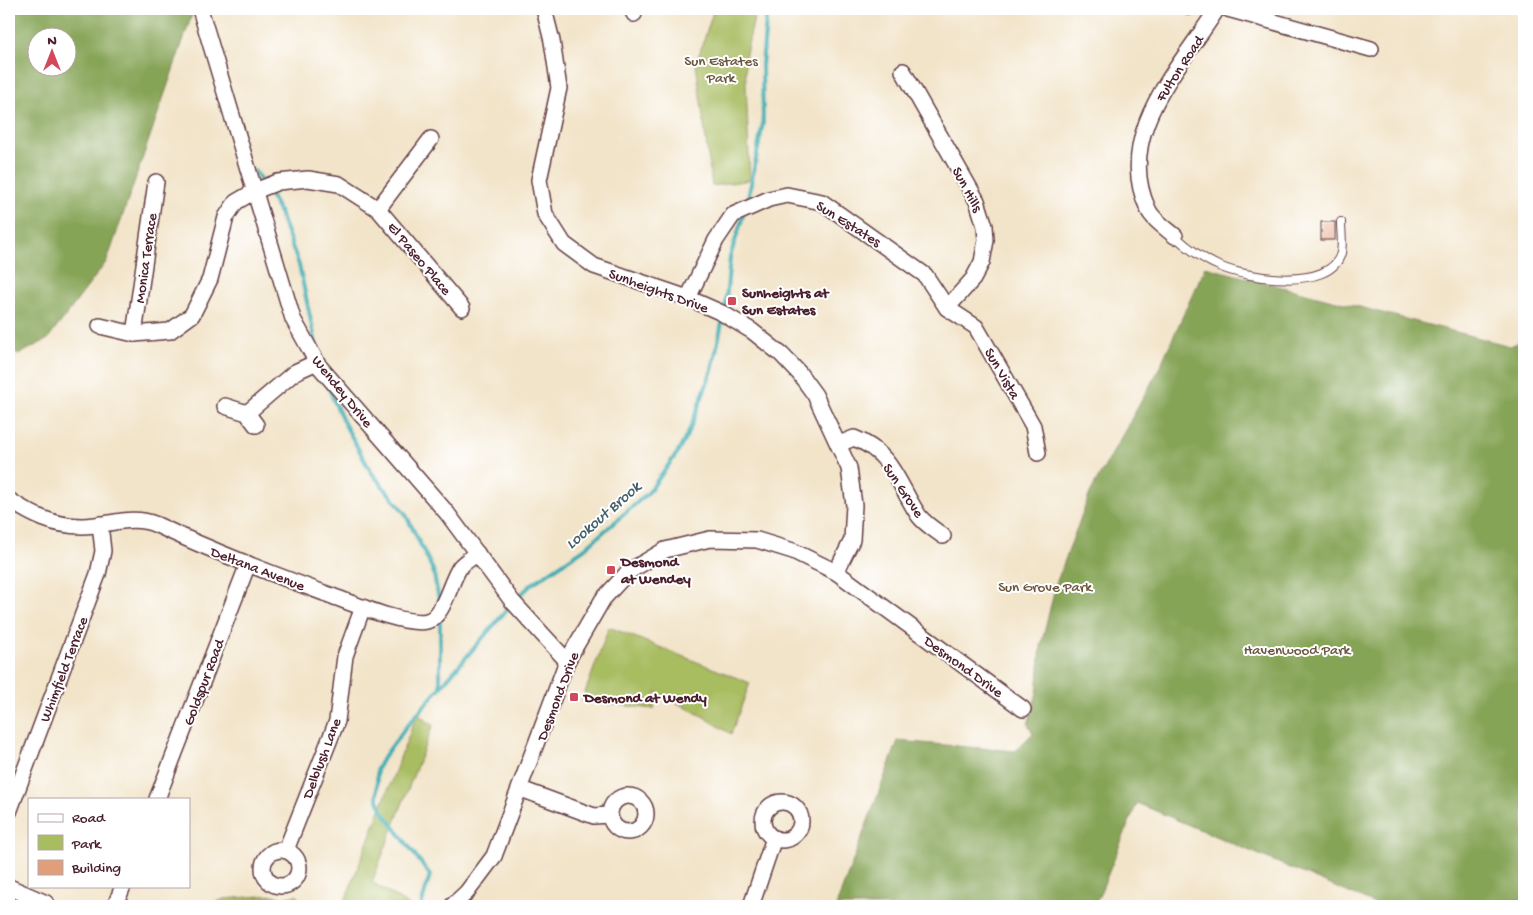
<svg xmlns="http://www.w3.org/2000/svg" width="1533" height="915" font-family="'Gochi Hand',sans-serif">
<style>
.green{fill:#a8bc60;stroke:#796e46}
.forest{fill:#86a456;stroke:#686240;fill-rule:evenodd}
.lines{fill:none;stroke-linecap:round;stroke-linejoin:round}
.stream{stroke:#3badb4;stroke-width:4}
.building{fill:#e19f79}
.service-casing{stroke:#633d43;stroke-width:10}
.minor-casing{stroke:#633d43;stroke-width:18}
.service{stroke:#fff;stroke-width:8}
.minor{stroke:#fff;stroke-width:15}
.poi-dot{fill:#d1495b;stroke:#fff;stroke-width:2}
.labels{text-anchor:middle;stroke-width:4;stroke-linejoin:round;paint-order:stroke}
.park-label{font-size:15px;fill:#6b563e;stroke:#fff}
.street-label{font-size:15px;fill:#4a1f2b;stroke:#fff}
.poi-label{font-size:15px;font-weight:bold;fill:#4a1f2b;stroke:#fff;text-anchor:start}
.water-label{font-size:16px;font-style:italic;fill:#435f69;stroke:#fff}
</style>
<rect width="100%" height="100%" fill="#fff"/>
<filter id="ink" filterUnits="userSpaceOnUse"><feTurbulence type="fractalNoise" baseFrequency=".02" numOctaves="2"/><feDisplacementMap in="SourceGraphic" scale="10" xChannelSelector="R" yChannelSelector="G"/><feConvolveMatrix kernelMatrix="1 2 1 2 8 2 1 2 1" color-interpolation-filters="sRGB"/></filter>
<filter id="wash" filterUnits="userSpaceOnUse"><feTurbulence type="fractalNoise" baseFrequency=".0096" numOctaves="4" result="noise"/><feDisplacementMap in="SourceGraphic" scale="20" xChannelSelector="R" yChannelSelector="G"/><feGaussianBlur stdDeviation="1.12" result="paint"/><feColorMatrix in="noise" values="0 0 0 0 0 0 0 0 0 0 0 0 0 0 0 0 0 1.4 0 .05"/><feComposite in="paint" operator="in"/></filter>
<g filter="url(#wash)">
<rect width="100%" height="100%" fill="#f2e4c9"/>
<g class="green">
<path d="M714 9H756L745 58 750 180 712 186 696 64Z"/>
<path d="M609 627 750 683 731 734 704 717 656 692 654 709 582 701Z"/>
<path d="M417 714 433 725 372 882 410 906H343Z"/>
<path d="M273 895 283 898 297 895 305 906H206L224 899Z"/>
</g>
<g class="forest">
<path d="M9 9H194L107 261 48 339 18 355 9 342ZM38 38H68V68H38Z"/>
<path d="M1205 267 1510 346 1524 340V906H1380L1137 803 1095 906H836L898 741 1015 751 1033 733 1028 724 1037 693 1041 646 1056 584 1090 493 1157 373Z"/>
</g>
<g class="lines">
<g class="stream">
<path d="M221 104 227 122"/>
<path d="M255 171 263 184"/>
<path d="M267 190 279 211 299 265 317 349"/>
<path d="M747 204 763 123 762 65 767 9"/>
<path d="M725 311 730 257 743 216"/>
<path d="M327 385 343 421 371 472 405 513 433 570 439 600"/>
<path d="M516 599 532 584 584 549 648 493 678 452 690 429 712 370 723 318"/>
<path d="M440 617V687"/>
<path d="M421 906 430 875 383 812 377 797V769L383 758 407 726 511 605"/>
</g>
</g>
<g id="blocks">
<rect class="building" x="1321" y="222" width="14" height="18"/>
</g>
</g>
<g filter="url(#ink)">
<use href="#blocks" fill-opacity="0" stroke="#633d43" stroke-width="1"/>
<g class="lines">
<defs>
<g id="service">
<path d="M1189 11 1190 9"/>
<path d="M1175 236C1189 249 1202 259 1219 266 1245 278 1331 292 1341 253 1343 244 1341 232 1341 222"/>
</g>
<g id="minor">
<path d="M200 9 293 319 319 366 447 513 512 601 567 661"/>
<path d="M544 9 552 41 559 88 539 180 545 214 564 244 594 266 688 298 722 313 752 331 782 355 799 373 815 395 849 468 854 505 852 540 836 572"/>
<path d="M632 9 634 14"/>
<path d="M1228 9 1371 49"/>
<path d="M903 71 977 201 985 226 986 240 982 262 973 279 947 308"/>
<path d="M378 209 431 139"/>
<path d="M1175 236C1167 229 1152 219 1148 209 1113 134 1180 68 1217 9"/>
<path d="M688 298 716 240 733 215 769 199 787 195 822 202 925 275 947 308 976 327 1033 426 1038 453"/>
<path d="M100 326 134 334 170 331 192 315 210 279 226 217 236 202 255 191 278 182 308 179 339 184 378 209 462 308"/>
<path d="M134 334 156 182"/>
<path d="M225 406 247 413 256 425"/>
<path d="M247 413 295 372 317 362"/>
<path d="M839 444 854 438C893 453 898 485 919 516 925 524 935 530 943 536"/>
<path d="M9 500C32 515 53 526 82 526 108 526 131 514 157 525 214 552 273 574 332 596 354 604 406 626 427 621 444 617 450 581 460 567 464 562 472 558 477 553"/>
<path d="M521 789 594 816 609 815"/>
<circle cx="628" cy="814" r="18"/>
<path d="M157 799 248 564"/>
<circle cx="782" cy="821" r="19"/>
<path d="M9 812 98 574 103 551 100 524"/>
<circle cx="281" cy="868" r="18"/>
<path d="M286 850 337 721 345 656 363 607"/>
<path d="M9 887 46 903"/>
<path d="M115 906 123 886"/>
<path d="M452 906 467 892 494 856 567 661 603 599 628 572 665 550 710 539 757 540 793 551 836 572 1023 709"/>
<path d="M751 906 774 838"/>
</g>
</defs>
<use href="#service" class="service-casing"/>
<use href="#minor" class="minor-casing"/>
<use href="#service" class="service"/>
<use href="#minor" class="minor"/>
</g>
</g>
<g class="poi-dot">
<rect x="727" y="296" width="10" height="10" rx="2.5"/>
<rect x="606" y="565" width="10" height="10" rx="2.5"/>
<rect x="569" y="692" width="10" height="10" rx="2.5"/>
</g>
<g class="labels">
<g class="park-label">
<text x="721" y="65">Sun Estates<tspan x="721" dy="17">Park</tspan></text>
<text x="1045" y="591">Sun Grove Park</text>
<text x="1297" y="654">Havenwood Park</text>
</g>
<g class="street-label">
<text transform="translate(1179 68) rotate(-57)" y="5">Fulton Road</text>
<text transform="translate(968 189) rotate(62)" y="5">Sun Hills</text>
<text transform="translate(849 223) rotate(32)" y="5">Sun Estates</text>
<text transform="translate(145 258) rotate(-82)" y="5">Monica Terrace</text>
<text transform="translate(420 258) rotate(50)" y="5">El Paseo Place</text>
<text transform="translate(659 290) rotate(20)" y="5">Sunheights Drive</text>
<text transform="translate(1003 373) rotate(60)" y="5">Sun Vista</text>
<text transform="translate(343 391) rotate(51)" y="5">Wendey Drive</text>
<text transform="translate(904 490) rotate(56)" y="5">Sun Grove</text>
<text transform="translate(258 568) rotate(21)" y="5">Deltana Avenue</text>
<text transform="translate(964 666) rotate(36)" y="5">Desmond Drive</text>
<text transform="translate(63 669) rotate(-69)" y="5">Whimfield Terrace</text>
<text transform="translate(203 682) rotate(-69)" y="5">Goldspur Road</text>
<text transform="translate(557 696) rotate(-69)" y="5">Desmond Drive</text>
<text transform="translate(321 758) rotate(-69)" y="5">Delblush Lane</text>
</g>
<g class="poi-label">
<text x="742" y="297">Sunheights at<tspan x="742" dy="17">Sun Estates</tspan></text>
<text x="621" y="566">Desmond<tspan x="621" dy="17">at Wendey</tspan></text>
<text x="584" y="702">Desmond at Wendy</text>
</g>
<g class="water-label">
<text transform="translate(602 514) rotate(-41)" y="6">Lookout Brook</text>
</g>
</g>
<rect width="1533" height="915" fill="none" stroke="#fff" stroke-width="30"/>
<rect x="28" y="798" width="162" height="90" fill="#ffffff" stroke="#b7a5aa"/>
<rect x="38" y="814" width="25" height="8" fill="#ffffff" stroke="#b7a5aa"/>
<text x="72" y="822" font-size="15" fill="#4a1f2b">Road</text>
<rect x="38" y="835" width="25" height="15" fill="#a8bc60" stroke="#b7a5aa"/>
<text x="72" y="848" font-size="15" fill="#4a1f2b">Park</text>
<rect x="38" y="860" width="25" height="15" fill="#e19f79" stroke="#b7a5aa"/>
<text x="72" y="872" font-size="15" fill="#4a1f2b">Building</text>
<g transform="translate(52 52)"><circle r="24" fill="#ffffff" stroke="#b7a5aa"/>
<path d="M0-4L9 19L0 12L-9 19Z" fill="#d1495b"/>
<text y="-8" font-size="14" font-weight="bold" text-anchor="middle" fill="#4a1f2b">N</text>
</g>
</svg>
